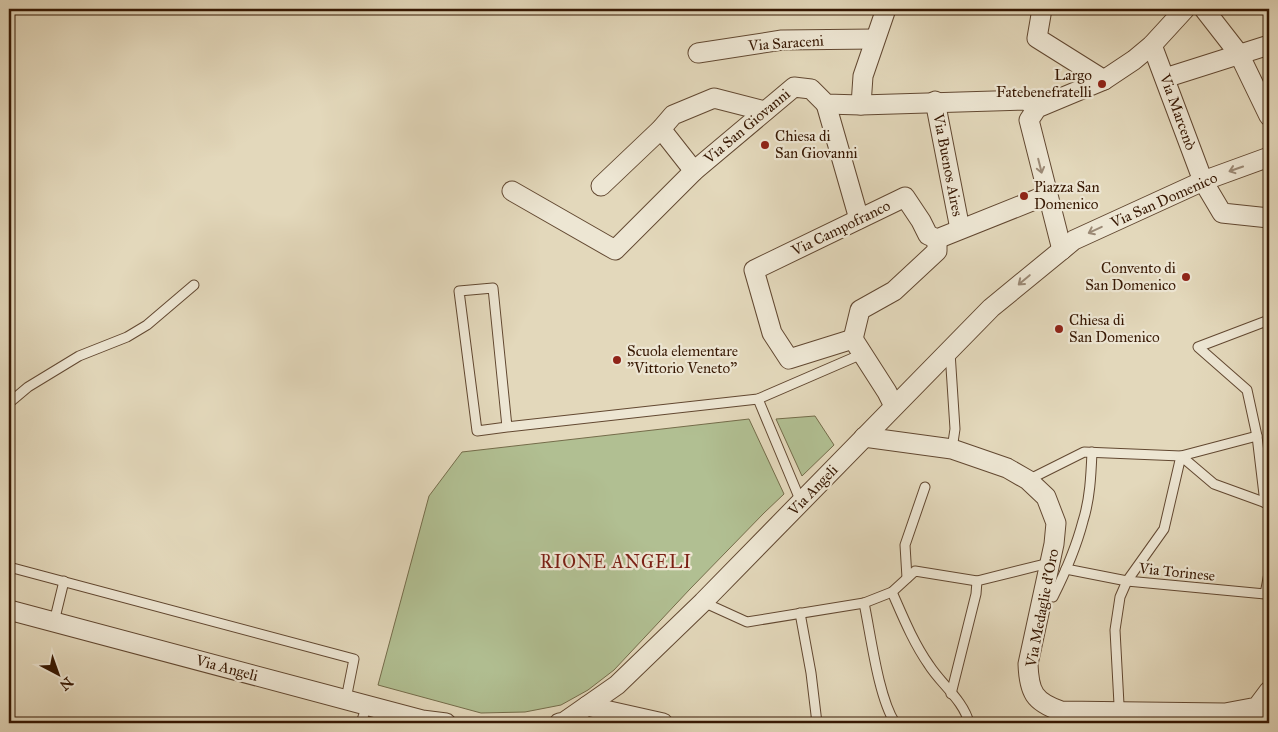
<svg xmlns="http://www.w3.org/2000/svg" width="1278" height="732" font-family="'IM FELL Great Primer',serif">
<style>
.green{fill:#b1bf92;stroke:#746c4a}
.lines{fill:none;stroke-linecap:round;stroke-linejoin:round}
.lane-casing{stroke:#624831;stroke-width:11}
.street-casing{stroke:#624831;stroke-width:21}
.lane{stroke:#ede6d3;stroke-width:9}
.street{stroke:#ede6d3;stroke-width:19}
.oneway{stroke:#9b8975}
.poi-dot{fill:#8f2418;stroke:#ede6d3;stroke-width:2}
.labels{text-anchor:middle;stroke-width:4.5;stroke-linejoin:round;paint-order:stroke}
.street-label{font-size:15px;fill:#371803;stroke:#ede6d3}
.poi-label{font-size:15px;fill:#371803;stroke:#ede6d3;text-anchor:start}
.quarter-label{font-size:18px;letter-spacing:1px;fill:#7a1f14;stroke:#ede6d3}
</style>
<rect width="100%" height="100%" fill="#e3d8bb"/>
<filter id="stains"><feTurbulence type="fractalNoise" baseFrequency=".004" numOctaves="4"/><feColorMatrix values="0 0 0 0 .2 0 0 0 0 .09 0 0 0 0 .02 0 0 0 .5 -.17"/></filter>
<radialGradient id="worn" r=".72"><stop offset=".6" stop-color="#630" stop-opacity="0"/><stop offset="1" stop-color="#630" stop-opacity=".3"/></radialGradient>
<g class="green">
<path d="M815 416 834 445 802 476 776 419Z"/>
<path d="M749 419 784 494 764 513 690 589 614 670 588 690 561 705 525 712 481 713 378 685 429 496 462 452Z"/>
</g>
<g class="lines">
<defs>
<g id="lane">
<path d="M950 352 955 429 952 449"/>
<path d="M758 399 801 502"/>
<path d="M9 403 28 387 79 356 127 337 147 325 194 285"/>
<path d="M507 427 493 288 459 291 477 431 507 427 758 399 862 354"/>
<path d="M1028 480 1084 452 1181 456 1257 436"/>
<path d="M1265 503 1257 436 1247 390 1198 347 1269 320"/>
<path d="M9 567 354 659 346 699"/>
<path d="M1066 569 1127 581 1265 594 1269 573"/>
<path d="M907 578 905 545 925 487"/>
<path d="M892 592C903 617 913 642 929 665 941 684 964 701 969 723"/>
<path d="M1053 597C1065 573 1076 548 1083 521 1090 499 1091 475 1092 452"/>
<path d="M703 602 747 622 864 603 892 592 915 571 977 581"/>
<path d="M864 603C871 636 878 696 895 723"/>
<path d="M800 613 811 673 817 723"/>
<path d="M54 622 64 581"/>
<path d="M951 694 976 594 977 581 1049 563"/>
<path d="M361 723 367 705"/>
<path d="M1120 723 1115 630 1120 597 1127 581 1164 529 1181 456 1214 484 1269 504"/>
</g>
<g id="street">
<path d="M1042 9 1037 38 1104 80"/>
<path d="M1204 9 1239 54 1269 116"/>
<path d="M1152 45 1203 181 1222 213 1269 218"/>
<path d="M698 53 782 40 875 39"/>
<path d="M1165 78 1269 45"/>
<path d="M935 101 960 229"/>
<path d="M826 104 859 219"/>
<path d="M861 105 863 76 886 9"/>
<path d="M661 129 694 171"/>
<path d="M601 186 661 129 673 115 714 98 765 111"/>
<path d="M512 191 615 250 694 171 794 87 811 89 826 104 861 105 1026 100 1037 108"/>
<path d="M1062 250 1029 120 1037 108 1104 80 1134 60 1152 45 1185 9"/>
<path d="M853 339 860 310 894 291 937 251V239"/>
<path d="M894 406 887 392 853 339 789 359 772 333 754 270 905 197 921 221 928 235 937 239 1047 195"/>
<path d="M864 437 952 449 1007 468 1028 480 1046 497 1056 523 1054 544 1028 664C1029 692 1034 702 1061 711L1225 713 1257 707 1269 691"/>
<path d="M9 610 422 720 446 723"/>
<path d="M587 706 663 723"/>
<path d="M1257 707 1265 723"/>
<path d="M559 723 564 722 617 685 703 602 991 308 1074 240 1203 181 1269 157"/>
</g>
</defs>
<use href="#lane" class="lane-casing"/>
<use href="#street" class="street-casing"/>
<use href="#lane" class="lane"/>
<use href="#street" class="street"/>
</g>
<defs><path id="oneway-shaft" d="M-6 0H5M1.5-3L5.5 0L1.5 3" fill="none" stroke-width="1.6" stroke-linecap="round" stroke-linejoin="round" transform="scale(1.25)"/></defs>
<g class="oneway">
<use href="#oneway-shaft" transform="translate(1040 166) rotate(76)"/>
<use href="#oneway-shaft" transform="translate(1236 169) rotate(161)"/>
<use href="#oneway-shaft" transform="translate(1095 230) rotate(155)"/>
<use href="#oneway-shaft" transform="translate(1024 280) rotate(140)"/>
</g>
<g class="poi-dot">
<circle cx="1102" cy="84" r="5"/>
<circle cx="765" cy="145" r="5"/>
<circle cx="1024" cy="196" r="5"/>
<circle cx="1186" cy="277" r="5"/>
<circle cx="1059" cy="329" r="5"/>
<circle cx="617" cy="360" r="5"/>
</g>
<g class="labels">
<g class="street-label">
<text transform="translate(786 43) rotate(-4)" y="5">Via Saraceni</text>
<text transform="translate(1178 112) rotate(70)" y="5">Via Marcenò</text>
<text transform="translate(747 126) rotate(-40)" y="5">Via San Giovanni</text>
<text transform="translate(948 165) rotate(79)" y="5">Via Buenos Aires</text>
<text transform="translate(1164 200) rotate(-24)" y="5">Via San Domenico</text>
<text transform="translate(841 228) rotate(-26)" y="5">Via Campofranco</text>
<text transform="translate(813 490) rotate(-46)" y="5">Via Angeli</text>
<text transform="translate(1177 572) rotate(6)" y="5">Via Torinese</text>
<text transform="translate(1042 608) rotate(-79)" y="5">Via Medaglie d'Oro</text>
<text transform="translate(227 668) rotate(15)" y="5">Via Angeli</text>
</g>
<g class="poi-label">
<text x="1092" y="80" text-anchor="end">Largo<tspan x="1092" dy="17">Fatebenefratelli</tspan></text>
<text x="775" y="141">Chiesa di<tspan x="775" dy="17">San Giovanni</tspan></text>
<text x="1034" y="192">Piazza San<tspan x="1034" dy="17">Domenico</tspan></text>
<text x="1176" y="273" text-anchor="end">Convento di<tspan x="1176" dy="17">San Domenico</tspan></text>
<text x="1069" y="325">Chiesa di<tspan x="1069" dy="17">San Domenico</tspan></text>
<text x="627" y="356">Scuola elementare<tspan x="627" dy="17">"Vittorio Veneto"</tspan></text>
</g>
<g class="quarter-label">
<text x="616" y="568">RIONE ANGELI</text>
</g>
</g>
<rect width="1278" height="732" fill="none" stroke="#e3d8bb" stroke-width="30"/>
<rect x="10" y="10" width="1258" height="712" fill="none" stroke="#371803" stroke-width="2.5"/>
<rect x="15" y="15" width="1248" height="702" fill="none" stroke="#371803"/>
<g transform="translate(58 674) rotate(139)" stroke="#ede6d3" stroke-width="4" paint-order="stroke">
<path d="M0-4L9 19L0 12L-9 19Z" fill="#371803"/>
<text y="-8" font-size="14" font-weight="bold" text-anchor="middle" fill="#371803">N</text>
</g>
<rect width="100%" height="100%" filter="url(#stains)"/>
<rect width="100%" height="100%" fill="url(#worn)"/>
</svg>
